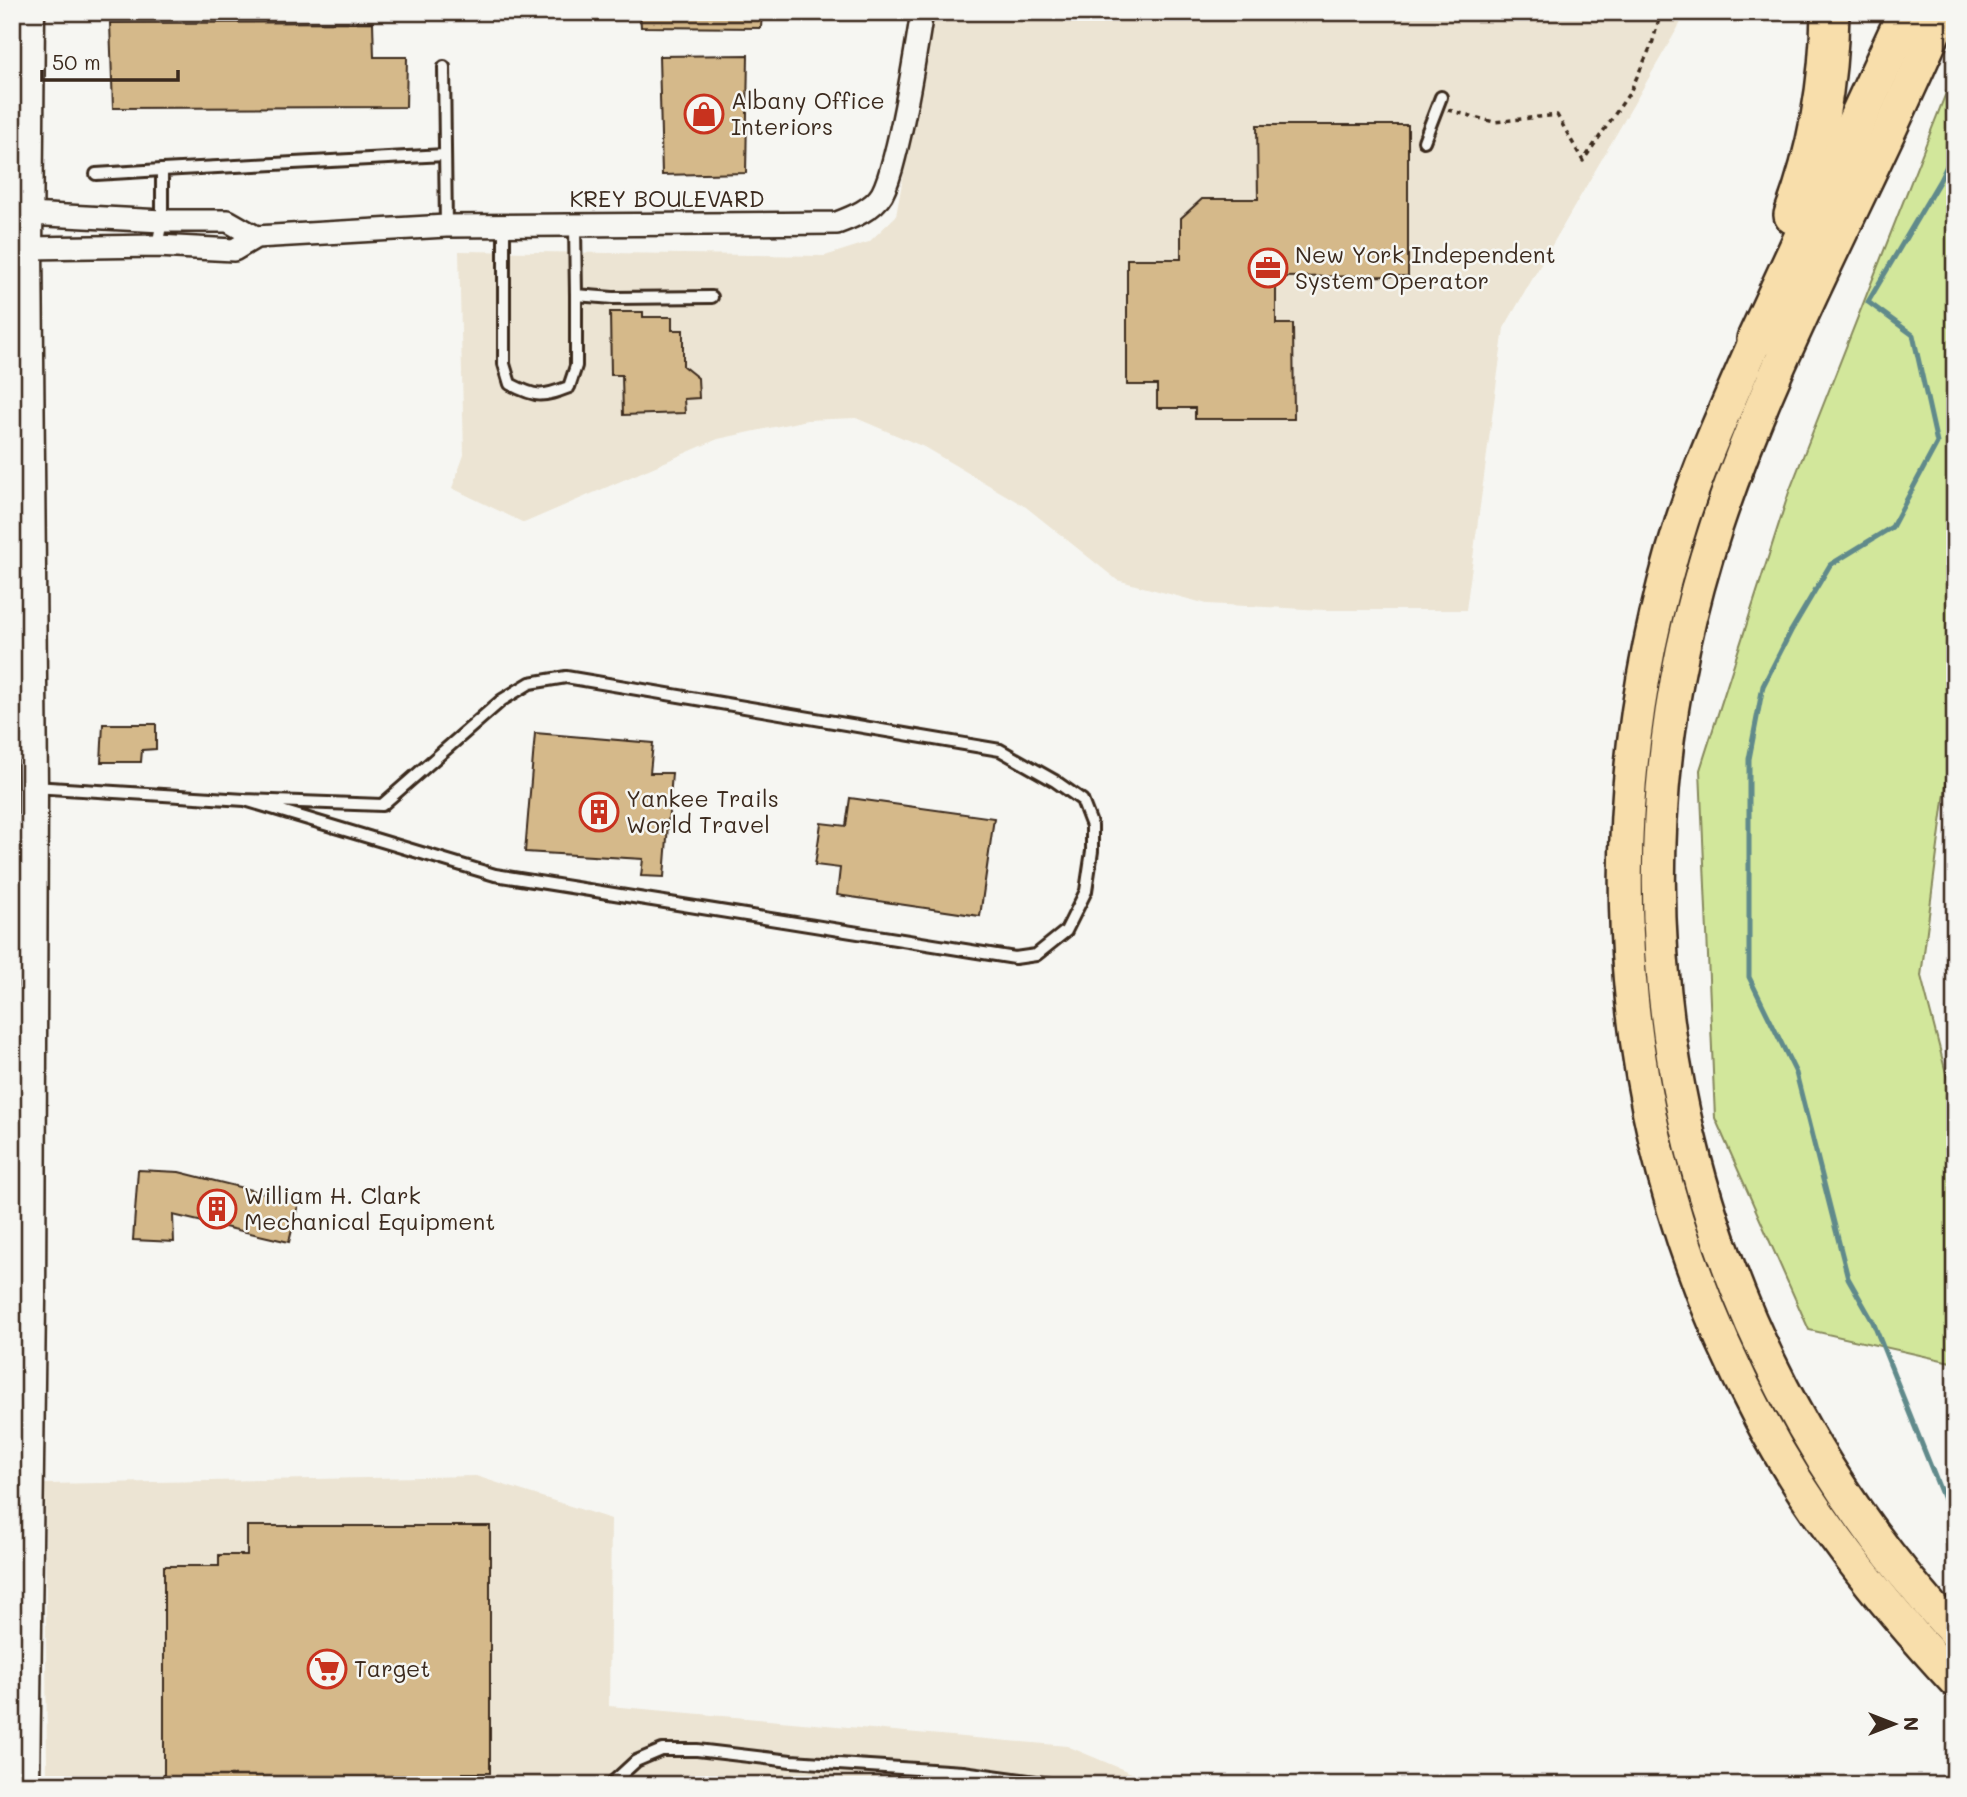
<svg xmlns="http://www.w3.org/2000/svg" width="1967" height="1797" font-family="Mali,sans-serif">
<style>
.built{fill:#ece4d3}
.green{fill:#d2e79b;stroke:#86885c;stroke-width:2}
.lines{fill:none;stroke-linecap:round;stroke-linejoin:round}
.stream{stroke:#608a8b;stroke-width:5}
.building{fill:#d5b98a;stroke:#3b2a1e;stroke-width:2}
.lane-casing{stroke:#3b2a1e;stroke-width:16}
.street-casing{stroke:#3b2a1e;stroke-width:26}
.secondary-casing{stroke:#3b2a1e;stroke-width:33}
.primary-casing{stroke:#3b2a1e;stroke-width:37}
.highway-casing{stroke:#3b2a1e;stroke-width:42}
.path{stroke:#3b2a1e;stroke-width:3.5;stroke-dasharray:5 5;stroke-linecap:butt}
.lane{stroke:#f6f6f2;stroke-width:10}
.street{stroke:#f6f6f2;stroke-width:21}
.secondary{stroke:#f6f6f2;stroke-width:28}
.primary{stroke:#f8deab;stroke-width:32}
.highway{stroke:#f8deab;stroke-width:37}
.labels{text-anchor:middle;stroke-width:5;stroke-linejoin:round;paint-order:stroke}
.poi-label{font-size:23px;fill:#3b2a1e;stroke:#f6f6f2;text-anchor:start}
.street-label{font-size:23px;fill:#3b2a1e;stroke:#f6f6f2}
</style>
<rect width="100%" height="100%" fill="#f6f6f2"/>
<filter id="ink" filterUnits="userSpaceOnUse"><feTurbulence type="fractalNoise" baseFrequency=".0143" numOctaves="2"/><feDisplacementMap in="SourceGraphic" scale="14" xChannelSelector="R" yChannelSelector="G"/><feConvolveMatrix kernelMatrix="1 2 1 2 8 2 1 2 1" color-interpolation-filters="sRGB"/></filter>
<g filter="url(#ink)">
<g class="built">
<path d="M933 12H1687L1504 328 1466 610H1324L1207 604 1117 580 1026 507 924 447 856 418 807 420 718 439 524 523 452 488 464 455 459 251 825 256 869 242 896 216Z"/>
<path d="M476 1476 611 1519 609 1706 1067 1746 1160 1785H47L45 1484Z"/>
</g>
<path class="green" d="M1955 70V716L1921 976 1955 1108V1363L1809 1330 1715 1118 1700 770 1789 492Z"/>
<g class="lines">
<path class="stream" d="M1955 149 1940 180 1868 302 1913 335 1937 443 1892 527 1830 565 1791 631 1763 686 1749 759V977L1796 1073 1848 1278 1873 1322 1955 1527"/>
</g>
<g class="building">
<path d="M640 12H762L761 28 641 27Z"/>
<path d="M373 22 374 57H407L406 107 113 108 110 23Z"/>
<path d="M748 55 746 173 662 175 659 56Z"/>
<path d="M1257 125H1408V276L1276 277V324H1293L1294 419H1195V408H1157V385H1127V259H1181V218L1202 199H1258Z"/>
<path d="M610 312H643V317H672V330H683V366L698 378 699 398 684 399 685 413 623 415 622 375H611Z"/>
<path d="M103 724H156V749L142 750 141 762H101Z"/>
<path d="M535 733 653 743 650 773H672L664 877 641 876 643 859 525 852Z"/>
<path d="M850 798 994 818 980 916 837 895 840 868 815 865 821 823 846 826Z"/>
<path d="M138 1170 179 1172 299 1202 289 1242 173 1215 174 1242 133 1240Z"/>
<path d="M247 1526H490V1773H463V1785H164V1566H219V1555H247Z"/>
</g>
<g class="lines">
<defs>
<g id="lane">
<path d="M444 67 446 226"/>
<path d="M1424 141 1441 97"/>
<path d="M96 174 162 170"/>
<path d="M504 226V364L510 384C537 398 542 397 569 387L576 366V295"/>
<path d="M575 226 576 295 613 298 712 297"/>
<path d="M157 246 162 221V170L445 155"/>
<path d="M33 787 245 800 495 875 1015 958 1036 955 1066 931 1086 891 1092 851V826L1082 800 1055 781 1000 750 566 677 530 683 502 700 382 805 245 800"/>
<path d="M12 938 30 943"/>
<path d="M610 1785 636 1761 662 1750H697L791 1761 963 1772 1058 1785"/>
</g>
<g id="street">
<path d="M28 214 162 221H228L256 237"/>
<path d="M28 248 157 246 234 250 256 237 446 226 837 223C853 217 873 209 882 194 890 179 893 162 897 147 908 102 915 57 922 12"/>
</g>
<path id="secondary" d="M25 1785 31 1302 33 787 28 248 30 12"/>
<g id="primary">
<path d="M1943 12C1870 185 1775 349 1716 527 1588 913 1678 1335 1955 1633"/>
<path d="M1756 339C1730 399 1702 459 1682 521 1587 822 1612 1140 1760 1418 1811 1515 1881 1601 1955 1681"/>
</g>
<g id="highway">
<path d="M1793 215C1817 151 1829 81 1830 12"/>
<path d="M1756 339 1907 12"/>
</g>
</defs>
<use href="#lane" class="lane-casing"/>
<use href="#street" class="street-casing"/>
<use href="#secondary" class="secondary-casing"/>
<use href="#primary" class="primary-casing"/>
<use href="#highway" class="highway-casing"/>
<path class="path" d="M1448 110 1494 122 1557 115 1583 161 1630 92 1652 44 1661 12"/>
<use href="#lane" class="lane"/>
<use href="#street" class="street"/>
<use href="#secondary" class="secondary"/>
<use href="#primary" class="primary"/>
<use href="#highway" class="highway"/>
</g>
</g>
<defs>
<symbol id="shop-ring" viewBox="-11 -11 22 22"><circle r="9.5" fill="#f6f6f2" stroke="#c8321e" stroke-width="1.5"/><path d="M-5-2.5h2.3a2.7 3.5 0 0 1 5.4 0H5L5.5 6h-11ZM-1.5-2.5h3a1.5 2.3 0 0 0-3 0Z" fill="#c8321e"/></symbol>
<symbol id="office-ring" viewBox="-11 -11 22 22"><circle r="9.5" fill="#f6f6f2" stroke="#c8321e" stroke-width="1.5"/><path d="M-6-3h4V-5.5h4V-3h4V5H-6ZM-1-4.5V-3h2v-1.5ZM-6 0V1H6V0Z" fill="#c8321e"/></symbol>
<symbol id="building-ring" viewBox="-11 -11 22 22"><circle r="9.5" fill="#f6f6f2" stroke="#c8321e" stroke-width="1.5"/><path d="M-4-6H4V6H1V3H-1V6H-4ZM-2.5-4.3h1.7v1.8h-1.7ZM.8-4.3h1.7v1.8H.8ZM-2.5-1h1.7V.8h-1.7ZM.8-1h1.7V.8H.8Z" fill="#c8321e"/></symbol>
<symbol id="supermarket-ring" viewBox="-11 -11 22 22"><circle r="9.5" fill="#f6f6f2" stroke="#c8321e" stroke-width="1.5"/><path d="M-6-5.5h2.5l.6 2H6L4.5 2H-2.5L-4.4-4H-6ZM-1.5 3.2a1.3 1.3 0 1 0 .1 0ZM3 3.2a1.3 1.3 0 1 0 .1 0Z" fill="#c8321e"/></symbol>
</defs>
<g fill-rule="evenodd">
<use href="#shop-ring" x="682" y="92" width="44" height="44"/>
<use href="#office-ring" x="1246" y="246" width="44" height="44"/>
<use href="#building-ring" x="577" y="790" width="44" height="44"/>
<use href="#building-ring" x="195" y="1187" width="44" height="44"/>
<use href="#supermarket-ring" x="305" y="1647" width="44" height="44"/>
</g>
<g class="labels">
<g class="poi-label">
<text x="731" y="109">Albany Office<tspan x="731" dy="26">Interiors</tspan></text>
<text x="1295" y="263">New York Independent<tspan x="1295" dy="26">System Operator</tspan></text>
<text x="626" y="807">Yankee Trails<tspan x="626" dy="26">World Travel</tspan></text>
<text x="244" y="1204">William H. Clark<tspan x="244" dy="26">Mechanical Equipment</tspan></text>
<text x="354" y="1677">Target</text>
</g>
<g class="street-label">
<text x="667" y="207">KREY BOULEVARD</text>
</g>
</g>
<rect width="1967" height="1797" fill="none" stroke="#f6f6f2" stroke-width="42"/>
<rect x="21" y="21" width="1925" height="1755" fill="none" stroke="#3b2a1e" stroke-width="2.5" filter="url(#ink)"/>
<g transform="translate(1894 1724) rotate(90)" stroke="#f6f6f2" stroke-width="5" paint-order="stroke">
<path d="M0-5L12 26L0 18L-12 26Z" fill="#3b2a1e"/>
<text y="-10" font-size="19" font-weight="bold" text-anchor="middle" fill="#3b2a1e">N</text>
</g>
<path d="M42 70v10h136v-10" fill="none" stroke="#3b2a1e" stroke-width="3.5"/>
<text x="52" y="70" font-size="21" fill="#3b2a1e" stroke="#f6f6f2" stroke-width="5" paint-order="stroke">50 m</text>
</svg>
